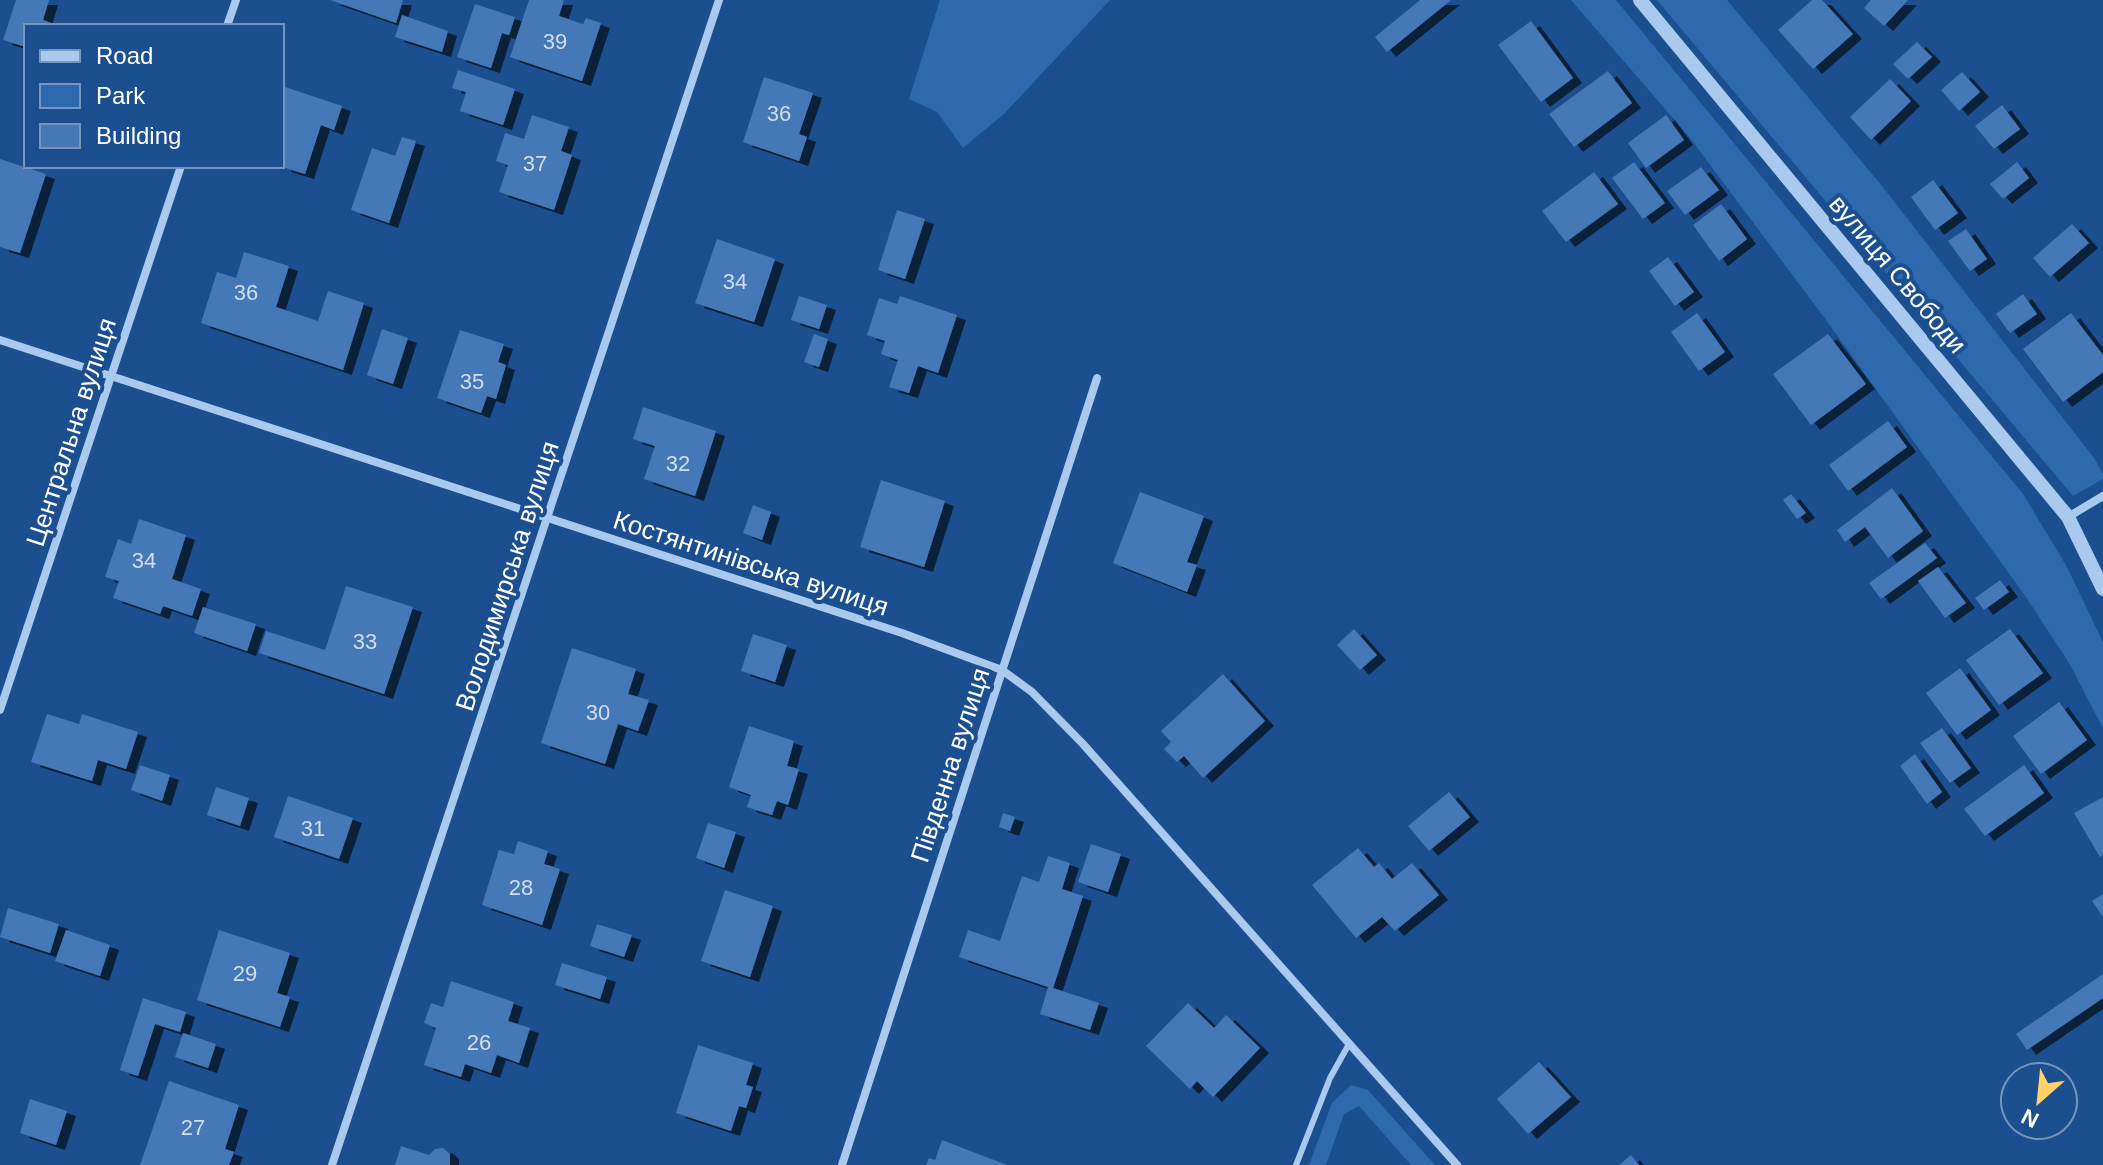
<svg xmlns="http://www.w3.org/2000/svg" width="2103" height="1165" font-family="Helvetica,sans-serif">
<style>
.green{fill:#2e69ad}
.building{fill:#4478b7;filter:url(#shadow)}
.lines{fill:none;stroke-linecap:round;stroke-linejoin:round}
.service{stroke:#a9c9ee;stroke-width:6}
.minor{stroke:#a9c9ee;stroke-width:8}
.tertiary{stroke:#a9c9ee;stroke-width:14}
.labels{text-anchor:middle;stroke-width:8;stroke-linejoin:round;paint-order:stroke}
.number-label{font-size:22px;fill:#d0dded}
.street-label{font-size:26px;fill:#fff;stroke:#1b4f8f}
</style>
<defs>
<filter id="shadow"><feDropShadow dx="9" dy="5" stdDeviation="0" flood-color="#0009"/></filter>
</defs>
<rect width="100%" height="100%" fill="#1b4f8f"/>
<g class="green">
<path d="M940 0H1110L1005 113 963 148 937 112 909 99Z"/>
<path d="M1571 0H1616L2023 494 2067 567 2103 642V728L2069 663 2026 597 1823 316 1690 138Z"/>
<path d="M1657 0H1727L1882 186 2094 458 2103 474V479L2073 496Z"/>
<path d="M1351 1085 1368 1090 1435 1165H1411L1359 1106 1344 1114 1326 1165H1309L1332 1103Z"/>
</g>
<g class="building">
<path d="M16 0H49L43 20 59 26H26V47L3 40Z"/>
<path d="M330 0H403L396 23Z"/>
<path d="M529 0H564L559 16 583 24 586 18 601 23 582 81 510 57Z"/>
<path d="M1420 0H1451L1387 52 1375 37Z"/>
<path d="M1812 0H1822L1853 34 1813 69 1778 30Z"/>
<path d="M1871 0H1908L1884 26 1864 8Z"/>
<path d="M475 4 515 17 509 35 502 33 491 68 457 57Z"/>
<path d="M402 15 448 31 442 52 395 37Z"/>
<path d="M1531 21 1573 78 1541 102 1498 45Z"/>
<path d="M1917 42 1932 57 1908 79 1893 64Z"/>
<path d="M458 70 515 89 503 125 460 111 466 92 452 88Z"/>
<path d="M1608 71 1632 103 1574 147 1549 114Z"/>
<path d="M1962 72 1980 92 1959 111 1941 90Z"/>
<path d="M764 77 813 93 799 134 807 137 799 161 743 142Z"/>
<path d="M1890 79 1911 101 1871 140 1850 117Z"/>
<path d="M282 86 342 106 334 130 321 125 305 174 282 167Z"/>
<path d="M2002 105 2020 129 1994 149 1975 126Z"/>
<path d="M532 115 569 127 561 151 572 155 554 210 499 192 508 165 496 161 505 133 524 139Z"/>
<path d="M1666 115 1684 140 1646 168 1628 143Z"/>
<path d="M402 137 416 141 389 223 351 210 372 148 395 156Z"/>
<path d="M0 159 46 174 20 253 0 247Z"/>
<path d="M1634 162 1665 203 1643 219 1612 178Z"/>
<path d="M2017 162 2029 178 2003 199 1990 184Z"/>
<path d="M1701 167 1719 190 1685 215 1667 191Z"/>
<path d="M1594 172 1618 204 1566 242 1542 211Z"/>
<path d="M1933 180 1958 213 1935 230 1911 197Z"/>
<path d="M1721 204 1747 239 1719 261 1693 225Z"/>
<path d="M897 210 925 219 905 279 878 270Z"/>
<path d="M2072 224 2089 243 2050 277 2033 258Z"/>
<path d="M1966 229 1987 259 1970 271 1948 241Z"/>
<path d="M717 239 775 259 754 322 695 303Z"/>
<path d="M244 252 289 266 276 307 318 321 328 291 364 303 343 370 201 323 217 272 236 278Z"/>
<path d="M1668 257 1694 292 1675 306 1649 271Z"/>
<path d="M2023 294 2037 314 2010 333 1996 314Z"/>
<path d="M799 296 827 305 819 329 791 320Z"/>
<path d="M900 296 957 315 938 373 918 366 909 393 889 387 898 360 881 354 885 341 867 335 879 298 897 304Z"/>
<path d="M1697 313 1725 352 1699 371 1671 332Z"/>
<path d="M2071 313 2103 355V372L2063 402 2023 349Z"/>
<path d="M382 329 408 338 393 384 367 375Z"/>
<path d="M460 330 504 344 498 362 506 365 496 399 487 396 481 413 437 398Z"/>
<path d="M814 334 828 339 819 367 804 362Z"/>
<path d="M1828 334 1866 384 1811 425 1773 374Z"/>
<path d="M643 407 716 431 695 496 644 479 655 446 633 439Z"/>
<path d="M1888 421 1907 447 1848 491 1829 465Z"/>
<path d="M881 480 945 501 924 567 860 547Z"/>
<path d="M1892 488 1923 531 1888 558 1865 527 1845 542 1837 530Z"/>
<path d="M1140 492 1204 516 1187 562 1197 565 1187 592 1113 563Z"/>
<path d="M1791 494 1806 513 1797 519 1783 500Z"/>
<path d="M753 505 771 512 762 540 743 533Z"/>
<path d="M139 519 186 535 172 579 201 589 192 616 163 606 160 614 113 598 119 581 105 577 118 539 131 544Z"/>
<path d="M1925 543 1937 558 1881 599 1869 583Z"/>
<path d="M1938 567 1966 603 1945 618 1918 581Z"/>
<path d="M2000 580 2009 592 1984 610 1975 598Z"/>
<path d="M346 586 413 607 384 694 259 653 266 631 325 650Z"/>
<path d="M203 607 256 624 247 651 194 633Z"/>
<path d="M1354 629 1377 655 1360 670 1337 645Z"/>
<path d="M2010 629 2043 673 1999 705 1966 660Z"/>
<path d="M753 634 787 645 775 682 741 671Z"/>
<path d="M572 648 636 669 628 694 649 700 638 731 618 724 605 764 541 743Z"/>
<path d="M1960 668 1991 710 1957 735 1926 693Z"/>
<path d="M1223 674 1265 721 1203 778 1184 756 1177 762 1164 749 1171 742 1161 731Z"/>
<path d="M2059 702 2087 740 2041 774 2013 736Z"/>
<path d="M47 714 79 724 82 714 138 732 126 769 98 760 92 781 31 762Z"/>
<path d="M749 726 794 741 787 766 799 769 788 805 777 801 772 815 747 807 751 795 729 787Z"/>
<path d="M1942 728 1971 768 1950 783 1920 743Z"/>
<path d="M1915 754 1942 792 1927 804 1900 766Z"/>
<path d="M140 765 170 775 162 801 131 790Z"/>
<path d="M2024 765 2044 793 1985 836 1964 809Z"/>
<path d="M216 787 249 798 240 826 207 815Z"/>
<path d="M1449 792 1470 817 1429 851 1408 826Z"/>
<path d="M288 796 353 818 339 859 274 837Z"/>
<path d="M2103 797V855L2100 857 2074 813Z"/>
<path d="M1003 813 1015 817 1010 831 999 827Z"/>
<path d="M708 823 736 832 724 868 696 858Z"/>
<path d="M518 841 548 851 544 864 560 869 542 925 482 905 499 850 514 854Z"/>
<path d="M1091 844 1121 854 1108 892 1078 882Z"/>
<path d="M1358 848 1374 867 1379 863 1392 879 1412 863 1439 895 1395 931 1382 917 1356 938 1312 885Z"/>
<path d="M1048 856 1070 863 1062 889 1083 896 1053 988 1099 1003 1090 1030 1040 1014 1048 987 959 957 968 930 1000 941 1022 876 1039 882Z"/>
<path d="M725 890 773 906 750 977 701 961Z"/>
<path d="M2103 894V917L2092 901Z"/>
<path d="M8 908 59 924 50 953 0 937Z"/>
<path d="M597 924 632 935 624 957 590 946Z"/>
<path d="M66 930 110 945 100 976 55 961Z"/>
<path d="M219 930 290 953 277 993 290 997 280 1027 197 1000Z"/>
<path d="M562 963 607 977 600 999 555 985Z"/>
<path d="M2103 974V998L2027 1050 2016 1034Z"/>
<path d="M451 981 514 1002 508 1021 530 1028 519 1063 497 1055 491 1073 465 1064 461 1077 424 1065 436 1028 424 1023 431 1003 443 1007Z"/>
<path d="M143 998 186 1012 180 1032 155 1024 138 1076 120 1070Z"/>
<path d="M1188 1003 1214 1028 1226 1015 1260 1048 1213 1097 1197 1081 1190 1089 1146 1046Z"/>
<path d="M183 1033 216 1044 208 1068 175 1057Z"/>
<path d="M698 1045 753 1063 746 1085 753 1087 746 1108 739 1106 731 1131 676 1113Z"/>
<path d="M1539 1062 1571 1097 1528 1134 1497 1099Z"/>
<path d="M169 1081 239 1105 225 1149 234 1152 229 1165H140Z"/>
<path d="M30 1099 67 1111 56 1145 20 1133Z"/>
<path d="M942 1140 1007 1165H926L929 1158 935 1160Z"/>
<path d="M401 1146 429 1155 435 1149 443 1148 450 1154V1165H395Z"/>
<path d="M1631 1155 1639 1165H1619Z"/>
</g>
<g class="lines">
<path class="service" d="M1296 1165 1330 1078 1349 1044"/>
<g class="minor">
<path d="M227 26 236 0"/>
<path d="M0 340 902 633 1002 670 1032 692 1083 744 1457 1165"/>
<path d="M2068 517 2103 496"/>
<path d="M0 710 181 166"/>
<path d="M332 1165 719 0"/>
<path d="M842 1165 1097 378"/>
</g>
<path class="tertiary" d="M1640 0 2068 517 2103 589"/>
</g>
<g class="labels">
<g class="number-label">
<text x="555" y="49">39</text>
<text x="779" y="121">36</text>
<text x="535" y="171">37</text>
<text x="735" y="289">34</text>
<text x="246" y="300">36</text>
<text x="472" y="389">35</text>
<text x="678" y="471">32</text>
<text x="144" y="568">34</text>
<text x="365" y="649">33</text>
<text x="598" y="720">30</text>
<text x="313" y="836">31</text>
<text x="521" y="895">28</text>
<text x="245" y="981">29</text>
<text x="479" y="1050">26</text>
<text x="193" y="1135">27</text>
</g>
<g class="street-label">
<text transform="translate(1898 274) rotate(50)" y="9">вулиця Свободи</text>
<text transform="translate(71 432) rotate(-72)" y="9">Центральна вулиця</text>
<text transform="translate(751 563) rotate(18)" y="9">Костянтинівська вулиця</text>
<text transform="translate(507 576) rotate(-72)" y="9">Володимирська вулиця</text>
<text transform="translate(950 765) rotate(-72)" y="9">Південна вулиця</text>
</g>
</g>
<rect x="24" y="24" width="260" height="144" fill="#1b4f8f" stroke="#7695bc" stroke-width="2"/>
<rect x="40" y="50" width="40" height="12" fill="#a9c9ee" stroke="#7695bc" stroke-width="2"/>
<text x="96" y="64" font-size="24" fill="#ffffff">Road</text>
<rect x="40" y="84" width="40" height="24" fill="#2e69ad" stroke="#7695bc" stroke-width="2"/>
<text x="96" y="104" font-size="24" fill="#ffffff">Park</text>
<rect x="40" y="124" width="40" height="24" fill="#4478b7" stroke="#7695bc" stroke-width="2"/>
<text x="96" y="144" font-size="24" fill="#ffffff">Building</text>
<g transform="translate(2039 1101) rotate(207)"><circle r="38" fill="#1b4f8f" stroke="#7695bc" stroke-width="2"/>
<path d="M0-6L14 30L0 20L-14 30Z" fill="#ffd166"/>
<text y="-12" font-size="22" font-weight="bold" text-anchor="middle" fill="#ffffff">N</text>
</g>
</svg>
